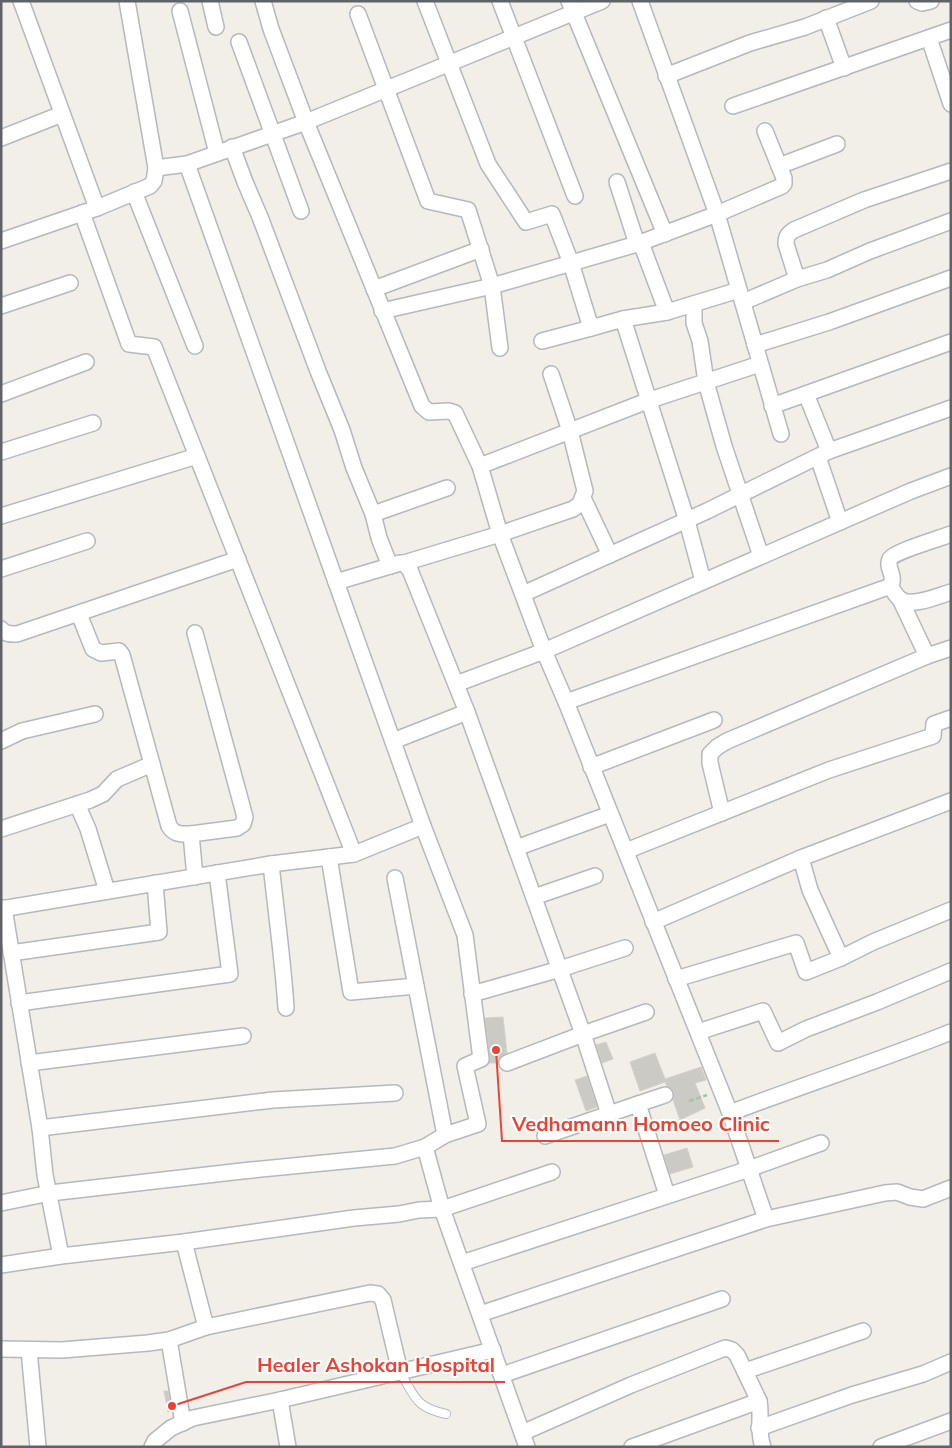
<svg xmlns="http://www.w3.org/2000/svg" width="952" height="1448" font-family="Mulish,sans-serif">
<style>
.building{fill:#cccac5;stroke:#d6d1c6}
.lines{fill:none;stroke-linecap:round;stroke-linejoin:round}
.service-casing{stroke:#b5b8bc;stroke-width:10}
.minor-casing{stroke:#b5b8bc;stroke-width:18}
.path{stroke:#9cc7a9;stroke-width:2.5;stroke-dasharray:5 2.5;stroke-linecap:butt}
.service{stroke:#fff;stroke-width:8}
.minor{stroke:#fff;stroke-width:15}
.leader{fill:none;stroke:#ea4335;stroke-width:2}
.callout-dot{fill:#ea4335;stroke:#fff;stroke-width:2}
.callout-label{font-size:20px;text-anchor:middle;font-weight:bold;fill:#ea4335;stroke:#fff;stroke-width:4;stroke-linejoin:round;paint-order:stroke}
</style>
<rect width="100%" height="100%" fill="#f1efe8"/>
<g class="building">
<path d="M503 1017 507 1053 500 1057 498 1063H489L490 1058 485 1018Z"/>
<path d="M606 1042 613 1059 602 1063 596 1045Z"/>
<path d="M655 1053 665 1079 701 1067 706 1080 695 1083 705 1108 680 1120 673 1100 674 1092 667 1086 665 1082 640 1091 630 1062Z"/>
<path d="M587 1076 597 1107 586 1111 575 1080Z"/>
<path d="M687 1148 693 1167 670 1174 664 1155Z"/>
<path d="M164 1391H168L172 1411 168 1412Z"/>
</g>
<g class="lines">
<defs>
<path id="service" d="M400 1372C416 1398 415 1407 446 1414"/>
<g id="minor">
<path d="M21 1 97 208"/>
<path d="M210 1 216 27"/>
<path d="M263 1 271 29 306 122 422 406 429 412 449 411 455 413 480 466 500 534 544 651 566 702 730 1113 766 1219 480 1314"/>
<path d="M425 1 488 164 526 222 552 214 571 263 591 328 623 319"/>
<path d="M500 1 575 196"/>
<path d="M569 1 665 234"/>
<path d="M640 1 717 214 781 434"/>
<path d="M917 1 922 3 931 1"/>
<path d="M180 11 217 153"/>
<path d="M358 14 428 201 468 210 492 286 500 348"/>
<path d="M826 18 844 68"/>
<path d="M929 38 951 104"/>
<path d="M239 42 301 211"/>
<path d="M666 76 750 43 805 27 871 1"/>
<path d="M733 106 951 30"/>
<path d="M1 138 62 114"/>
<path d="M232 147 245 182 260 217 318 371 342 430 354 468 373 514 379 538 390 566"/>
<path d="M779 166 837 144"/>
<path d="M156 168 187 164 306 122 602 1"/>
<path d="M617 182 637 244"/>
<path d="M134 192 195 346"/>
<path d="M82 213 129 344 154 347 354 854"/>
<path d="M1 241 97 208 150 186 154 181 156 168 127 1"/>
<path d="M641 243 667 312 623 319 687 521 703 581"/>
<path d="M797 279 786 244C786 236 788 234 794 230L864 200 951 171"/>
<path d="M374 289 481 249"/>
<path d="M743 302 797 279 827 270 870 251 951 221"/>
<path d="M694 304V323L700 341 706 382 724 446 761 556"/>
<path d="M1 306 70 283"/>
<path d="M382 311 492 286 637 244 717 214 782 186 784 184V178L765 131"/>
<path d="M667 312 739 290"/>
<path d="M542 341 591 328"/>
<path d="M755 345 829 322 951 278"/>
<path d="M1 394 86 362"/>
<path d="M806 394 829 451"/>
<path d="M772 406 951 342"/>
<path d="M1 452 93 423"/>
<path d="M818 457 840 522"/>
<path d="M480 466 647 401 760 364"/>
<path d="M583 498 610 555"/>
<path d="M373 514 447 488"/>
<path d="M1 516 197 456"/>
<path d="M404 563 500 534 573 509 580 504 585 491 570 431 551 374"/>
<path d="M1 569 87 541"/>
<path d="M336 582 400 563H404L410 570 467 712 583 1034 507 1063"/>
<path d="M890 586C893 590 896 596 900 599 911 608 938 596 951 592"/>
<path d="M523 594 707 511 829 451 951 408"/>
<path d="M900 599 927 656"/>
<path d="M79 614 93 649 101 653 119 651 122 655 169 826C174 835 182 834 191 834L195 877"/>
<path d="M1 629C5 634 10 634 17 634L238 559"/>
<path d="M456 684 544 651 911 491 951 476"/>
<path d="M566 702 888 587C899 579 885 568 890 559 893 552 941 538 951 534"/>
<path d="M1 741 22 731 95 714"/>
<path d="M393 741 467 712"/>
<path d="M591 767 714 720"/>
<path d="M77 804 88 829 107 891"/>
<path d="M722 813 710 763V754L717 747 727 741 927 656 951 648"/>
<path d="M1 829 90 800 103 794 117 779 152 764"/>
<path d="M191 834 237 828 243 824 245 817 195 633"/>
<path d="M516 848 610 814"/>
<path d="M626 851 829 770 933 736 934 724 951 718"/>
<path d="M329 857 351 992 416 986 445 1135"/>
<path d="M801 858 810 890 841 958 873 942 951 910"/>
<path d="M271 864C276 912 283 960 286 1008"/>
<path d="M395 878 416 986"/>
<path d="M534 897 595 876"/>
<path d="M4 908 40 1128 45 1175 61 1256"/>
<path d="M1 909 271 864 354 854 423 826"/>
<path d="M653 922 801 858 951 801"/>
<path d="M11 953 159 932 155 883"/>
<path d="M676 979 796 943 806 972 841 958"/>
<path d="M472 994 560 969 625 948"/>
<path d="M19 1003 230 974 217 873"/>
<path d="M698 1032 763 1011 778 1043 806 1029 877 1002 951 971"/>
<path d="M29 1063 243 1036"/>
<path d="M638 1104 665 1095"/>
<path d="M730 1113C803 1085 878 1061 951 1032"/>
<path d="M609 1114 583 1034 646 1012"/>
<path d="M40 1128 273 1100 395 1093"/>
<path d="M545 1136 638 1104 667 1195"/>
<path d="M425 1147 442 1209 527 1447"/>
<path d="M1 1203 50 1193 242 1171 395 1156 425 1147 445 1135 478 1124 465 1066 481 1059 465 935 423 826 187 164"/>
<path d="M766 1219 885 1193 897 1192 910 1197 923 1199 951 1188"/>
<path d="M184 1242 206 1327"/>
<path d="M462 1263 749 1169 821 1143"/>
<path d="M1 1265 61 1256 184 1242 354 1218 399 1214 419 1210 442 1209 552 1172"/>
<path d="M169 1340 183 1423"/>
<path d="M1 1349 62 1350 148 1343 169 1340 206 1327 370 1293 378 1294 383 1300 400 1372"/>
<path d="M29 1350 38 1447"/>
<path d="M745 1371 863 1331"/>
<path d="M502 1375 722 1299"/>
<path d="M280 1400 288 1447"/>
<path d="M759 1428 852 1395 923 1374 951 1362"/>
<path d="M522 1433 631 1385 725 1348 732 1350 737 1355 759 1401C762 1417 757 1431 763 1447"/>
<path d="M152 1447 155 1441 171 1428 193 1418 280 1400 493 1350"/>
<path d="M632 1447 759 1401"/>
<path d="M881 1447 951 1421"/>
</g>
</defs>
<use href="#service" class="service-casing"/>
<use href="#minor" class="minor-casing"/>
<path class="path" d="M689 1101 707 1095"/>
<use href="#service" class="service"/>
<use href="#minor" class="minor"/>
</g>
<path class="leader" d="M496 1050L502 1141H779M172 1406L246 1382H505"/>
<g class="callout-dot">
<circle cx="496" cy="1050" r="5"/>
<circle cx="172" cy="1406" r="5"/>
</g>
<g class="callout-label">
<text x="641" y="1131">Vedhamann Homoeo Clinic</text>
<text x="376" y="1372">Healer Ashokan Hospital</text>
</g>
<rect width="952" height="1448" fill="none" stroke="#5f6368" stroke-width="5"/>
</svg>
